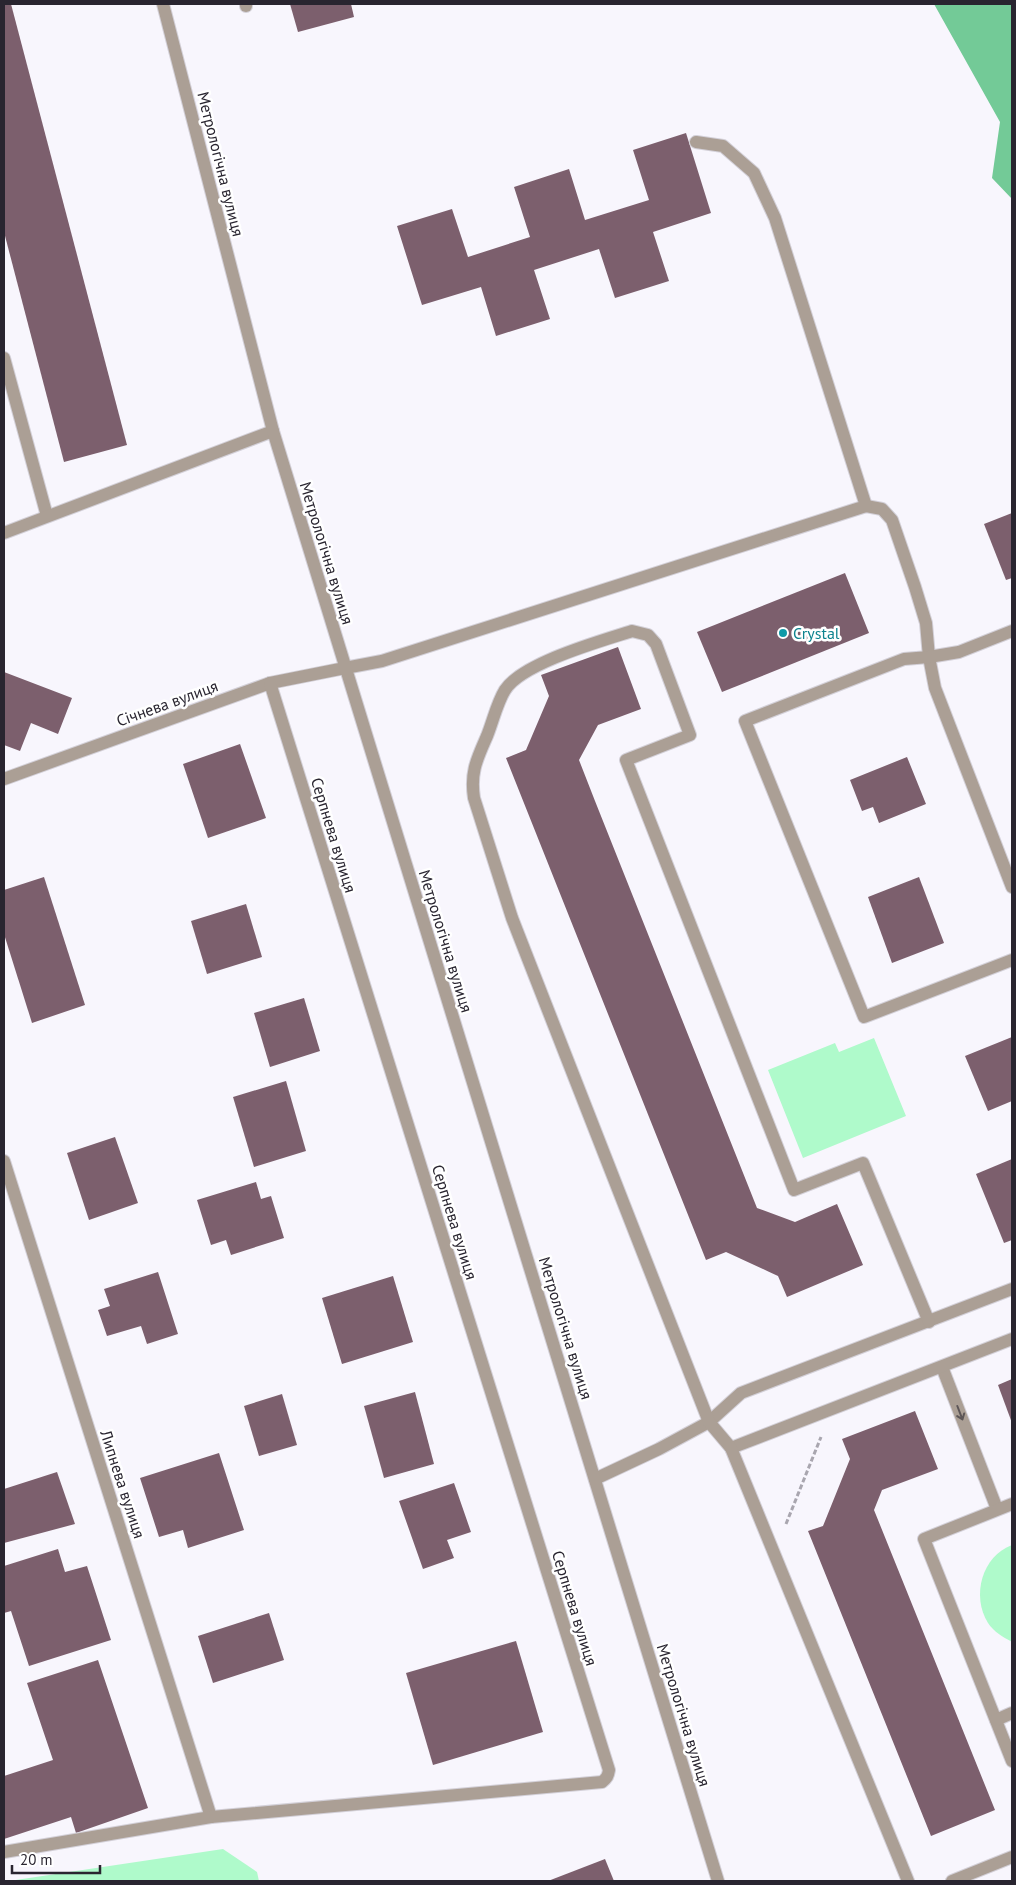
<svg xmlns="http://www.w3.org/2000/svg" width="1016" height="1885" font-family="'PT Sans',sans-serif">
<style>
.green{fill:#affacb}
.forest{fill:#73ca97}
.building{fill:#7c5f6d}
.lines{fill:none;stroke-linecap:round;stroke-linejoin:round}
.service-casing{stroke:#d3d0d8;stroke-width:14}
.minor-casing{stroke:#d3d0d8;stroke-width:14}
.tertiary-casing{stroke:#d3d0d8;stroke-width:14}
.path{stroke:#a9a6af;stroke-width:3;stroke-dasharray:5 2.5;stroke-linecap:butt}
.service{stroke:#ab9f95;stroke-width:12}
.minor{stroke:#ab9f95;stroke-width:12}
.tertiary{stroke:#ab9f95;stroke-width:12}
.oneway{stroke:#5d5658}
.culture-dot{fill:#0f9aa8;stroke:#fff;stroke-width:2}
.labels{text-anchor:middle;stroke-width:5;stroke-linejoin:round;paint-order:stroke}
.street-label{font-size:16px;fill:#292530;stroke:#fff}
.culture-label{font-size:16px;fill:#0d838f;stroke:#fff;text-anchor:start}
</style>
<rect width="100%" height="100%" fill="#f8f6fd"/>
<g class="green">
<path d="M874 1038 906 1116 803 1158 768 1070 835 1043 839 1052Z"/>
<path d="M1012 1545V1642C1003 1637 994 1632 988 1623 971 1596 982 1556 1012 1545Z"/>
<path d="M223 1849 257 1872 259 1881H9Z"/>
</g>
<path class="forest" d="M934 4H1012V199L992 178 1000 122Z"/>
<g class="building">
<path d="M4 4H11L127 445 64 462 4 232Z"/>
<path d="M290 4H351L354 17 298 32Z"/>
<path d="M686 133 711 213 653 232 669 281 615 298 599 249 534 270 550 319 496 336 481 287 422 305 397 226 452 209 468 257 530 237 514 187 569 169 585 220 649 200 633 150Z"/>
<path d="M1012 513V578L1006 580 984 524Z"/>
<path d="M845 573 869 633 722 692 697 632Z"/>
<path d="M618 647 641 709 598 725 579 760 595 801 757 1208 795 1222 837 1204 863 1265 787 1297 778 1276 726 1252 706 1260 506 758 526 750 549 696 541 675Z"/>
<path d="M4 672 72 698 58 734 31 723 20 751 4 745Z"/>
<path d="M240 744 266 818 208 838 183 764Z"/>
<path d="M907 757 926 804 879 823 873 807 862 811 850 780Z"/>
<path d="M44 877 85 1005 32 1023 4 934V890Z"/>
<path d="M919 877 944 943 892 963 868 897Z"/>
<path d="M246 904 262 957 207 974 191 921Z"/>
<path d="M304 998 320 1051 270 1067 254 1013Z"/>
<path d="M1012 1037V1101L988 1111 965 1056Z"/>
<path d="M286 1081 306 1151 254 1167 233 1097Z"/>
<path d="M115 1137 138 1203 89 1220 67 1153Z"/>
<path d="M1012 1159V1240L1004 1243 976 1174Z"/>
<path d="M256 1182 261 1199 271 1196 284 1238 231 1255 226 1240 211 1245 197 1200Z"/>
<path d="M158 1272 178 1334 147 1344 141 1326 107 1336 98 1310 110 1306 104 1289Z"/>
<path d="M393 1276 413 1342 342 1364 322 1298Z"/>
<path d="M1012 1379V1423L998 1385Z"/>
<path d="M415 1392 434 1464 384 1478 364 1406Z"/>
<path d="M282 1394 297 1445 259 1456 244 1406Z"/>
<path d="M915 1411 938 1469 882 1490 874 1510 995 1810 931 1836 808 1531 823 1526 850 1459 842 1439Z"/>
<path d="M219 1453 244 1530 188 1548 183 1530 159 1537 140 1478Z"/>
<path d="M57 1472 75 1524 4 1543V1489Z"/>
<path d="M454 1483 471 1532 447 1540 454 1558 423 1569 399 1501Z"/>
<path d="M58 1549 65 1572 87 1566 111 1640 29 1666 11 1611 4 1613V1566Z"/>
<path d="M269 1613 284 1660 213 1683 198 1636Z"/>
<path d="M516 1641 543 1732 433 1765 406 1673Z"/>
<path d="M98 1660 148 1808 76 1833 71 1817 4 1839V1776L53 1760 27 1683Z"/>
<path d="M605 1859 614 1881H548Z"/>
</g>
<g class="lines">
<defs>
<g id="service">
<path d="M246 4V6"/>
<path d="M4 358 47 516"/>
<path d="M866 506 882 509 892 520 915 587 926 623 929 657 935 688 1012 887"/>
<path d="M4 533 273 431"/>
<path d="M1012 631 959 652 929 657 904 659 745 721 864 1017 1012 960"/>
<path d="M345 668 382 661 866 506 775 218 754 173 723 146 696 142"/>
<path d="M942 1367 997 1509"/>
<path d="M731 1448 1012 1339"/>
<path d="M595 1479 659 1449 709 1422 741 1393 1012 1289"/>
<path d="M1012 1504 924 1539 1012 1761"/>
<path d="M996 1720 1012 1713"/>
<path d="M908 1881 731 1448 709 1422 512 918 474 798C470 772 477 759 487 736 493 721 497 703 505 690 522 663 601 641 632 631L648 635 656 644 690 735 626 760 794 1190 863 1163 929 1322"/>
<path d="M952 1881 1012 1857"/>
</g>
<g id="minor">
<path d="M4 779 270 683 345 668"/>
<path d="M4 1161 211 1817"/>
<path d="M4 1852 211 1817 602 1782C607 1778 608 1776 609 1770L270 683"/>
</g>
<path id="tertiary" d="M163 4 273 431 718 1881"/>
</defs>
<use href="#service" class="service-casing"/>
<use href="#minor" class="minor-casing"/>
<use href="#tertiary" class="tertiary-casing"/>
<path class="path" d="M786 1524 821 1437"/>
<use href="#service" class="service"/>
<use href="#minor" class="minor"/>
<use href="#tertiary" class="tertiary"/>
</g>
<defs><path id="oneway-shaft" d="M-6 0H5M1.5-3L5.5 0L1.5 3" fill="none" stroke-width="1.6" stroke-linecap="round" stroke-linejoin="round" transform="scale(1.25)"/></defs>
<use class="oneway" href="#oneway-shaft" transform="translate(960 1413) rotate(69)"/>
<circle class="culture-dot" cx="783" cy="633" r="5"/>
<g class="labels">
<g class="street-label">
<text transform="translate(221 164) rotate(76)" y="6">Метрологічна вулиця</text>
<text transform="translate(327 553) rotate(73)" y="6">Метрологічна вулиця</text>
<text transform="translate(167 703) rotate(-20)" y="6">Січнева вулиця</text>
<text transform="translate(334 835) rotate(73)" y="6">Серпнева вулиця</text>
<text transform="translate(446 941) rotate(73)" y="6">Метрологічна вулиця</text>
<text transform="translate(455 1222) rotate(73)" y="6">Серпнева вулиця</text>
<text transform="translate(566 1328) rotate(73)" y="6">Метрологічна вулиця</text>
<text transform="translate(123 1484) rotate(72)" y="6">Липнева вулиця</text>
<text transform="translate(575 1608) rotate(73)" y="6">Серпнева вулиця</text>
<text transform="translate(684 1715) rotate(73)" y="6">Метрологічна вулиця</text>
</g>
<g class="culture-label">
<text x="793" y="639">Crystal</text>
</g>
</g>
<rect width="1016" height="1885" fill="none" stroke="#292530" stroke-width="10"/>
<path d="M12 1865v8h88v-8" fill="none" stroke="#292530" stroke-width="2.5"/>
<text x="20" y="1865" font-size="15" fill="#292530" stroke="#ffffff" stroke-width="4" paint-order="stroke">20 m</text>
</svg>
